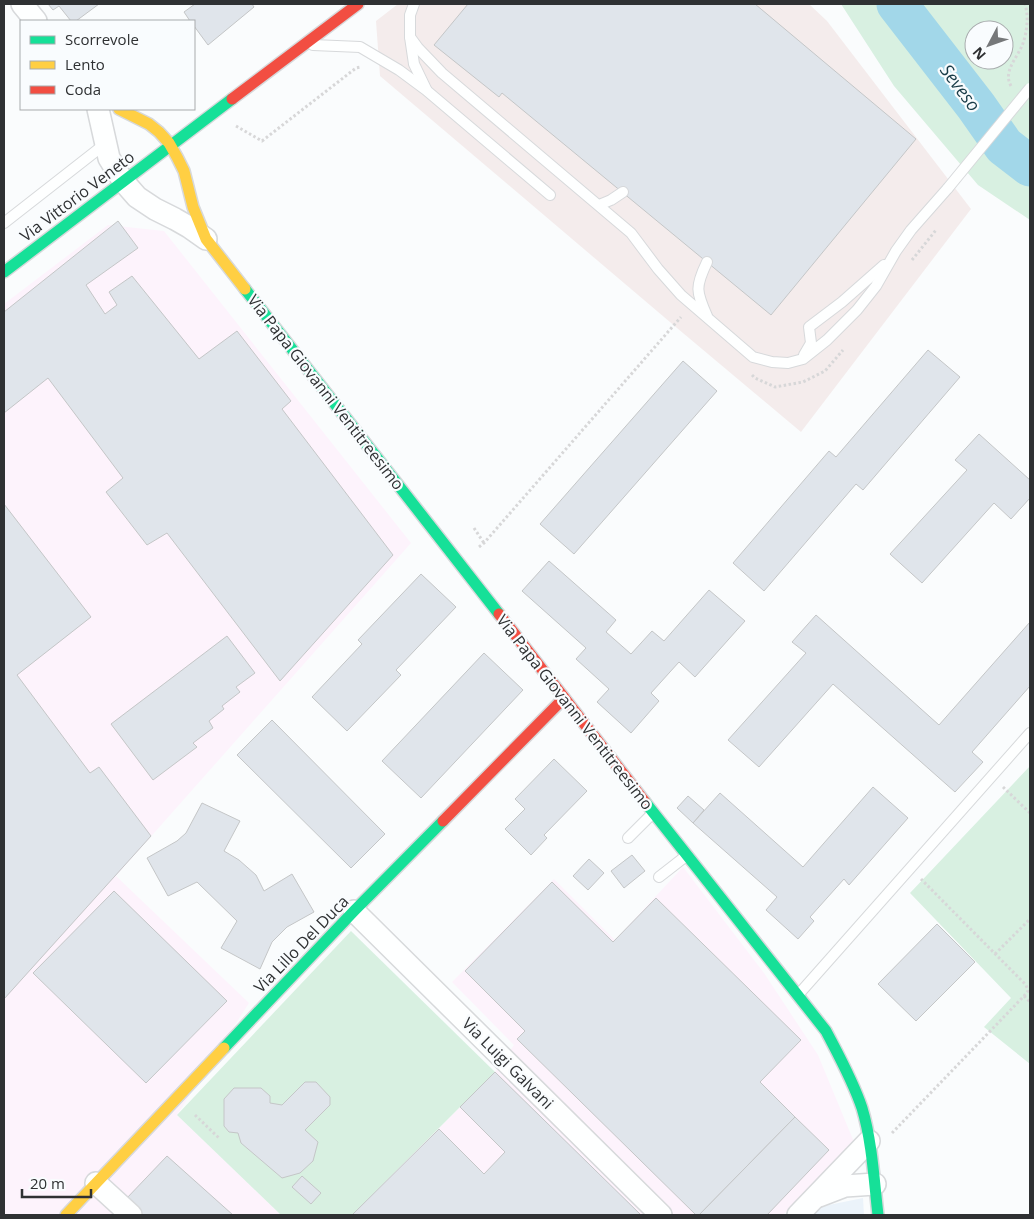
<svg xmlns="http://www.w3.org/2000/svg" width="1034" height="1219" font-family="'Open Sans',sans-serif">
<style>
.commercial{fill:#f4ecec}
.industrial{fill:#fdf3fc}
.built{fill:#ebf3fa}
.green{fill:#d8f0e1;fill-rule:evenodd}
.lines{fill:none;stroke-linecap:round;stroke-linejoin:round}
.river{stroke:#a2d7e9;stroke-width:41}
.building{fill:#e0e5eb;stroke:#c4c6c7}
.lane-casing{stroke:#d7d9db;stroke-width:12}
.street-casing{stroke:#d7d9db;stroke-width:24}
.fast-casing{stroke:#d7d9db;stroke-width:14}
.slow-casing{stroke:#d7d9db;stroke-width:14}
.jam-casing{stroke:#d7d9db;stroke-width:14}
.path{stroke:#d7d7d8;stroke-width:3;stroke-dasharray:2.5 2.5;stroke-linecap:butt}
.lane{stroke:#feffff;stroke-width:10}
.street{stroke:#feffff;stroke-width:21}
.fast{stroke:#16e098;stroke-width:11}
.slow{stroke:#ffcf43;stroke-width:11}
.jam{stroke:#f24e42;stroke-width:11}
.lane-bridge-casing{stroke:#d7d9db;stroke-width:12;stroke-linecap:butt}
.lane-bridge{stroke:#feffff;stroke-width:10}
.labels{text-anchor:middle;stroke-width:4.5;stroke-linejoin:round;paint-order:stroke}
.street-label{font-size:16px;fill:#2f3133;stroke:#f9fcfe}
.water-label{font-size:18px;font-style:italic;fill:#1a3d49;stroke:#f9fcfe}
</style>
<rect width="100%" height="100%" fill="#fafcfd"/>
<path class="commercial" d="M398 4H809L827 21 971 209 801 432 677 328 380 76 376 21Z"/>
<g class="industrial">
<path d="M108 225 164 231 411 543 116 876 249 1003 177 1115 281 1215H4V304Z"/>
<path d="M683 867 764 973 818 1055 854 1142 783 1215H352L495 1072 514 1045 452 982 554 879 615 940Z"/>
</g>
<path class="built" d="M863 1198 864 1215H812L819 1207Z"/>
<g class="green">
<path d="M841 4H1030V220L978 185 894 86ZM974 30H1004V60H974Z"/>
<path d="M1030 766V1064L984 1027 1011 998 910 893Z"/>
<path d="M351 931 495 1072 352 1215H281L177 1115Z"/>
</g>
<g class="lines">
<path class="river" d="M897 4 976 106 1004 146 1030 166"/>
</g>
<g class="building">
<path d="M48 4H99L76 21H71L59 6 53 10Z"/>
<path d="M195 4H252L254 7 208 45 194 26V21H190L184 12Z"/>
<path d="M468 4H755L916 139 771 315 502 93 499 97 434 45Z"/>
<path d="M118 221 138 248 86 285 105 314 117 305 109 292 132 276 199 359 237 331 291 401 282 409 393 555 280 681 167 533 147 545 106 492 123 478 48 378 4 413V312Z"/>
<path d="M928 350 960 377 863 490 856 484 764 591 733 563 829 451 836 457Z"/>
<path d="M683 361 717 391 574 554 540 524Z"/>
<path d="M979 434 1030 480V498L1011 519 994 503 922 583 890 554 967 470 955 460Z"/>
<path d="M4 504 91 617 17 675 90 773 99 767 151 836 4 999Z"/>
<path d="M549 561 616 620 606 632 631 654 652 631 664 641 709 590 745 621 695 677 679 662 651 693 659 701 631 733 597 702 609 689 576 659 586 648 522 591Z"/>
<path d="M421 574 456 607 396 670 401 675 347 731 312 697 362 644 358 640Z"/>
<path d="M816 615 939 725 1030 622V686L972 752 983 762 955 792 833 684 759 767 728 740 806 653 792 642Z"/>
<path d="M227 636 255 673 236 687 240 692 222 706 224 709 209 721 213 728 193 743 197 747 153 780 111 724Z"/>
<path d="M484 653 523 690 421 798 382 761Z"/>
<path d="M272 720 385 834 351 868 237 755Z"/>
<path d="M554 759 587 791 544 835 547 838 531 855 505 829 525 809 515 799Z"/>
<path d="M873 787 908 818 849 885 844 879 810 917 814 921 798 939 766 910 777 897 693 823 720 793 803 867Z"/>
<path d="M688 796 704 810 693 823 677 808Z"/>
<path d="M202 803 240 821 224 851 239 860 256 875 264 891 292 874 314 912 287 927 272 942 260 969 221 948 237 921 197 882 168 896 147 858 177 841 186 833Z"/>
<path d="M632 855 645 871 624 888 611 871Z"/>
<path d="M589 859 604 873 588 890 573 876Z"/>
<path d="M552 882 613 942 656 898 801 1040 760 1082 795 1117 699 1215H696L517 1039 525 1031 465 971Z"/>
<path d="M114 891 227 1001 146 1083 33 973Z"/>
<path d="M937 924 975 962 916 1021 878 984Z"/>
<path d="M495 1072 641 1215H352L439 1129 484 1174 505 1152 460 1107Z"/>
<path d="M305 1082H316L330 1097V1105L305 1130 318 1142 313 1161 300 1173 282 1178 241 1143 238 1133 229 1132 224 1126V1099L234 1088H261L270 1096V1103L282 1105Z"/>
<path d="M795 1117 829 1150 767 1215H699Z"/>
<path d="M167 1156 233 1215H143L126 1199Z"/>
<path d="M302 1176 321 1193 311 1204 292 1187Z"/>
</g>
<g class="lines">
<defs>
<g id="lane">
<path d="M414 4 410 15V37L414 64 426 89"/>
<path d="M410 37 418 48 442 73 631 233 658 269 681 295 753 357 772 362 788 363 803 359 827 340 857 310 876 286 896 251 911 230 948 188"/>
<path d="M313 45 360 47 399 70 426 90 550 195"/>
<path d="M599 205 611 200 623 192"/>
<path d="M4 223 105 144"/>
<path d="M707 262C695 287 696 291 707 316"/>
<path d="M804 355 811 343 809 327 842 302 884 265"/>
<path d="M628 838 652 814"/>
<path d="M659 877 686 856"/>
<path d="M798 995 1030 733"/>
</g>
<g id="street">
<path d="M22 4 36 21"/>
<path d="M98 109 109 158 123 181 137 197 155 209 175 219 189 227 206 239"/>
<path d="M354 911 661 1215"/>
<path d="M96 1183 131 1215"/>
<path d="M819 1196 845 1186 875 1184"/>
<path d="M798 1215 869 1141"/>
</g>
<g id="fast">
<path d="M4 272 232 99"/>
<path d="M245 289 499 614"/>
<path d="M645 802 826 1031C839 1056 853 1081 862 1108 872 1141 874 1180 878 1215"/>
<path d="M224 1048 354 911 443 821"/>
</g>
<g id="slow">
<path d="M119 109 149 124 159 132 169 143 177 157 184 171 193 207 206 239 245 289"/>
<path d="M66 1215 224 1048"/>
</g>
<g id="jam">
<path d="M232 99 358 4"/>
<path d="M499 614 645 802"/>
<path d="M443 821 564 698"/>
</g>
</defs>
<use href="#lane" class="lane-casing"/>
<use href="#street" class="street-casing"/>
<use href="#fast" class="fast-casing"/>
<use href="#slow" class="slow-casing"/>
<use href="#jam" class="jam-casing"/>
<g class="path">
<path d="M1011 86C1003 72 1016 59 1022 46 1027 33 1029 17 1025 4"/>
<path d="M236 126 262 141 356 68 361 67"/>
<path d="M912 260 936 230"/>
<path d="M752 375 755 378 775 387 803 382 825 371 843 350"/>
<path d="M474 528 484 543"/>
<path d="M479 547 484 543 681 317"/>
<path d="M1003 787 1030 813"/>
<path d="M995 954 1030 919"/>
<path d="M1024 996 1030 1002"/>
<path d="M195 1115 220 1139"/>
<path d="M892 1133 1024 996 1028 991 1026 985 921 879"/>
</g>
<use href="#lane" class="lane"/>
<use href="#street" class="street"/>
<use href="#fast" class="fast"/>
<use href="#slow" class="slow"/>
<use href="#jam" class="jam"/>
<defs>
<path id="lane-bridge" d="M948 188 1030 88"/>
</defs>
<use href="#lane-bridge" class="lane-bridge-casing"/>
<use href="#lane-bridge" class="lane-bridge"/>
</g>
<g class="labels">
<g class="street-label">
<text transform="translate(77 196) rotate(-37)" y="6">Via Vittorio Veneto</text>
<text transform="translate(326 392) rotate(52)" y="6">Via Papa Giovanni Ventitreesimo</text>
<text transform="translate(575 712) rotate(52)" y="6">Via Papa Giovanni Ventitreesimo</text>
<text transform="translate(301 944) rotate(-46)" y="6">Via Lillo Del Duca</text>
<text transform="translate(508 1063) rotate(45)" y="6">Via Luigi Galvani</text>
</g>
<g class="water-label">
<text transform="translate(960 88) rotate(53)" y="6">Seveso</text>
</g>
</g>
<rect width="1034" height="1219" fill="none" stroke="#2f3133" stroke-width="10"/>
<rect x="20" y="20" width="175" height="90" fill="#f9fcfe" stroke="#a8abad"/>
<rect x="30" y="36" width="25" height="8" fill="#16e098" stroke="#a8abad"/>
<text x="65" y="45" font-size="15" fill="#2f3133">Scorrevole</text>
<rect x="30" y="61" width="25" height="8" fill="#ffcf43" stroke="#a8abad"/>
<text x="65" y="70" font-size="15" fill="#2f3133">Lento</text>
<rect x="30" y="86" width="25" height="8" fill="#f24e42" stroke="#a8abad"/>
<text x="65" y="95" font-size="15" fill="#2f3133">Coda</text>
<g transform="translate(989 45) rotate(229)"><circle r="24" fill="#f9fcfe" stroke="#a8abad"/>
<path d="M0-4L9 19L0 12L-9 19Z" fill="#76787a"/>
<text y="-8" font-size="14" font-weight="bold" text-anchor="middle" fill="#2f3133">N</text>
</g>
<path d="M22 1189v8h69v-8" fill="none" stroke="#2f3133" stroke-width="2.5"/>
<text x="30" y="1189" font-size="15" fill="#2f3133" stroke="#f9fcfe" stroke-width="4" paint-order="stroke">20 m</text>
</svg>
